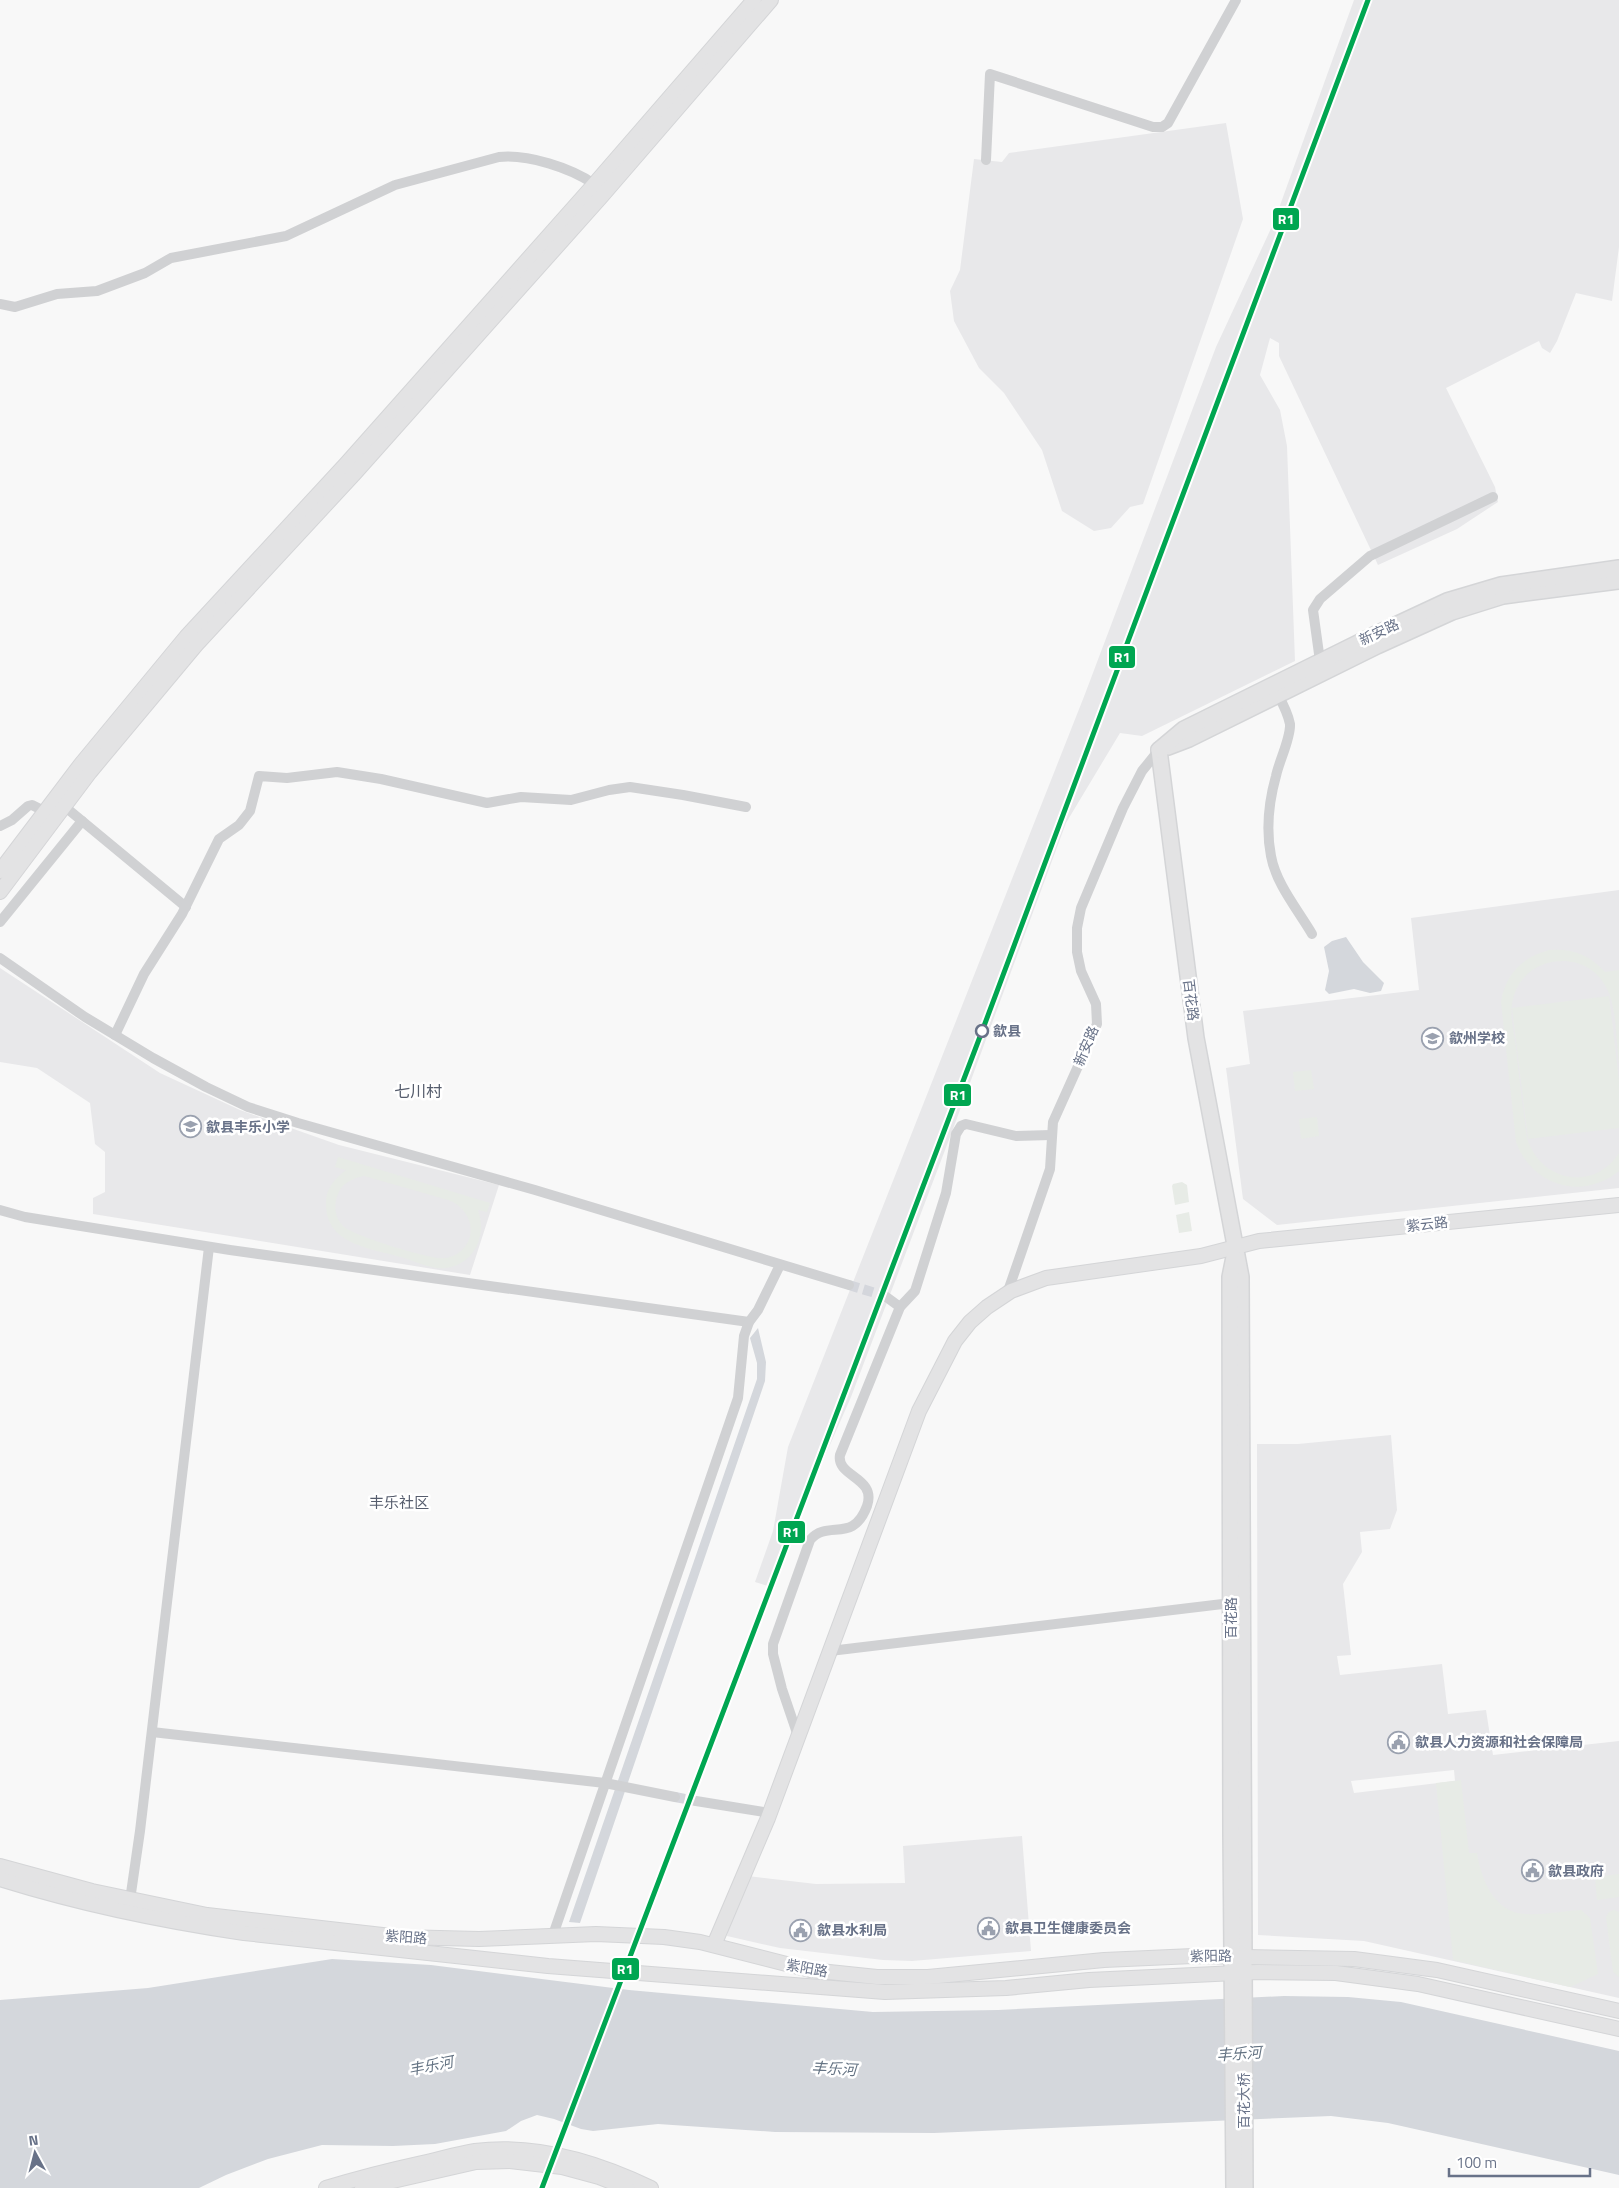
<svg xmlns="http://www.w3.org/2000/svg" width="1619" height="2188" font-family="'Titillium Web','Noto Sans SC',sans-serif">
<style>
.built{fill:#e8e8ea;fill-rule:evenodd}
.green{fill:#e7ebe6;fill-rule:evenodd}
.water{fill:#d4d7dc}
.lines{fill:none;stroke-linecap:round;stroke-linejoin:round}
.street-tunnel{stroke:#d4d6dc;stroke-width:10;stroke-dasharray:10 5;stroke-linecap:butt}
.secondary-casing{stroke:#d4d5d7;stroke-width:16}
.primary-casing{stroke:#d4d5d7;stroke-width:18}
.street{stroke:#d0d1d3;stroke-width:10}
.secondary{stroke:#e3e3e4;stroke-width:14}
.primary{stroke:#e3e3e4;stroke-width:15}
.rail-1-casing{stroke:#fff;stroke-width:9}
.rail-1{stroke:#00a651;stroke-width:5}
.stop-dot{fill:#fff;stroke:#687288;stroke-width:2.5}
.labels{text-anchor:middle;stroke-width:5;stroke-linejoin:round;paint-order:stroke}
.street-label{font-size:14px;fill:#687288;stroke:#fff}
.stop-label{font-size:14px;font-weight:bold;fill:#687288;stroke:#fff;text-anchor:start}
.poi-label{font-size:14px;font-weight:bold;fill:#687288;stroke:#fff;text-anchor:start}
.neighbourhood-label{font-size:15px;fill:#565d6d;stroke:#fff}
.water-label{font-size:15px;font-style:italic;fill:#647383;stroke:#fff}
.quarter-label{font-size:16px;fill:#565d6d;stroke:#fff}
.line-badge{stroke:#fff;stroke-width:2}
.badge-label{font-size:14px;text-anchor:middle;font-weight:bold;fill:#fff}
</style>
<rect width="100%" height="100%" fill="#f8f8f8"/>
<g class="built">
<path d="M1354 0H1619V247L1612 301 1576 293 1557 341 1550 353 1542 348 1539 341 1446 388 1495 487 1498 502 1457 529 1378 565 1279 356V343L1270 338 1260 375 1280 410 1287 446 1295 661 1142 736 1120 733 1066 823 950 1137 851 1397 768 1586 755 1582 773 1531 788 1447 1085 694 1216 347 1274 222Z"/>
<path d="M1226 123 1243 219 1143 504 1130 507 1111 528 1094 531 1062 511 1042 450 1004 393 979 368 954 321 950 291 960 270 974 159 1002 162 1009 153Z"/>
<path d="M1619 890V1188L1277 1225 1243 1199 1226 1068 1250 1064 1243 1011 1419 990 1411 918Z"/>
<path d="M0 968 160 1073 240 1110 339 1145 499 1185 470 1275 93 1214V1198L105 1192V1152L95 1144 90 1103 37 1068 0 1062Z"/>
<path d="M1391 1435 1397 1510 1390 1529 1360 1532 1362 1552 1343 1584 1351 1655 1337 1656 1340 1675 1442 1664 1448 1714 1486 1710 1493 1755 1619 1741V1998L1364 1941 1258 1935 1257 1444H1298ZM1454 1770 1455 1781 1354 1793 1351 1781Z"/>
<path d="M1022 1836 1031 1951 912 1961 883 1960 780 1948 727 1936 728 1928 748 1876 816 1884 905 1883 903 1846Z"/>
</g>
<g class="green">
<path d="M1549 950C1572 948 1590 955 1605 972L1619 970V1065C1616 1042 1617 1006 1606 987 1585 947 1523 955 1513 999 1509 1014 1514 1032 1516 1048 1519 1078 1523 1108 1527 1138 1540 1181 1593 1193 1619 1153V1171C1582 1201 1532 1186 1516 1142L1501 1002C1505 975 1522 957 1549 950Z"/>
<path d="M1609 996 1619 1080V1128L1528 1139 1512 1008Z"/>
<path d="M1311 1070 1314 1089 1295 1091 1293 1072Z"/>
<path d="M1317 1117 1319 1136 1301 1139 1299 1119Z"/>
<path d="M338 1157 490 1203 487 1212 478 1210C487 1235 475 1264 446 1268 432 1270 415 1261 401 1257 372 1249 326 1244 326 1205 325 1190 334 1179 346 1170L335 1167ZM364 1176 448 1200C469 1207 480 1234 461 1251 455 1256 447 1259 440 1258 426 1258 351 1235 343 1226 335 1218 333 1205 338 1194 342 1183 353 1178 364 1176Z"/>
<path d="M1182 1182 1187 1185 1189 1202 1175 1205 1172 1186 1173 1184Z"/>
<path d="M1189 1212 1192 1231 1179 1233 1176 1215Z"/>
<path d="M1461 1780 1469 1853H1477C1481 1879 1494 1913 1526 1914 1544 1915 1563 1911 1581 1910L1590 1918 1598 1974 1570 1987 1453 1960 1436 1783Z"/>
<path d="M1619 1874V1897L1597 1900 1595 1877Z"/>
<path d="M1614 1910 1619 1912V1977L1613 1972 1606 1917 1609 1912Z"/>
</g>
<g class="water">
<path d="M1346 937 1363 962 1384 983 1381 991 1370 993 1354 989 1329 994 1325 990 1329 971 1324 947 1332 941Z"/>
<path d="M758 1328 766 1362 765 1381 580 1923 569 1922 757 1379V1363L750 1338Z"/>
<path d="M332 1959 431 1965 629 1990 873 2012 998 2010 1284 1996 1348 1997 1401 2002 1619 2051V2175L1388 2123 1331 2116 934 2133 775 2132 658 2124 593 2131 581 2129 554 2119 537 2115 521 2121 506 2131 435 2144 393 2146 322 2145 268 2159 226 2175 199 2188H0V2000L148 1988Z"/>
</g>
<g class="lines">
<g class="street-tunnel">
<path d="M849 1285 885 1296"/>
<path d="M675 1797 696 1801"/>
</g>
<defs>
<g id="secondary">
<path d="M0 871 81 764 186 637 346 464 591 188 754 0"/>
<path d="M0 892 90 772 196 645 355 473 601 197 771 0"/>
<path d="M0 1866 92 1891 207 1915 400 1937 479 1939 596 1934 664 1937 700 1942 810 1970 877 1977H928L1104 1960 1193 1956 1354 1959 1437 1970 1619 2011"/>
<path d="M0 1879C80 1904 162 1921 244 1933L548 1966 885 1992 1006 1988 1089 1980 1257 1972 1336 1973 1418 1984 1619 2029"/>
<path d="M714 1945 768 1818 919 1411 955 1341 970 1322 987 1307 1011 1291 1046 1278 1201 1256 1259 1241 1619 1205"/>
<path d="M326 2188C358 2178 390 2170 422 2163 440 2159 457 2154 475 2151 536 2143 597 2162 651 2188"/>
<path d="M362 2188 476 2162 510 2161 562 2167 599 2177 627 2188"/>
</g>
<g id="primary">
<path d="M1168 747 1189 739 1377 646 1452 612 1503 596 1619 581"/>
<path d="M1159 750 1196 1038 1241 1277 1245 2188"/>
<path d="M1159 750 1184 729 1372 636 1447 601 1501 585 1619 568"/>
<path d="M1234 1257 1230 1277 1231 1834 1234 2188"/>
</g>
</defs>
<use href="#secondary" class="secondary-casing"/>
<use href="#primary" class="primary-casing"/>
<g class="street">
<path d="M986 160 990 74 1153 127H1162L1168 123 1236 0"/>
<path d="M0 304 15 307 57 294 97 291 145 273 171 258 286 236 395 185 499 157C528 154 571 168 594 184"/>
<path d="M1320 661 1313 610 1320 599 1370 556 1493 497"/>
<path d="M1278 695C1283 704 1288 714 1290 724 1291 738 1279 761 1276 776 1269 801 1266 830 1271 856 1276 884 1298 910 1312 934"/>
<path d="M64 806 186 907"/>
<path d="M0 826 12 820 28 806 32 805 44 811"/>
<path d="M0 922 82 821"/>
<path d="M0 958 85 1017 153 1058 206 1087 248 1107 298 1123 535 1190 849 1285"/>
<path d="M115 1035 144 974 182 914 219 839 239 825 250 811 259 776 287 778 337 772 381 779 487 803 521 797 571 800 609 790 630 787 683 795 746 807"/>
<path d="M0 1210 25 1217 230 1250 749 1322"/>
<path d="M1007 1294 1050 1169 1053 1122 1097 1024 1096 1004 1081 971 1077 952V928L1081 908 1123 808 1142 771 1159 750"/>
<path d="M885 1296 900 1307"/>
<path d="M830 1651 1231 1603"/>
<path d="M152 1732 605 1783 675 1797"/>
<path d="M798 1736 782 1689 773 1654V1644L810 1540C828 1519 853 1544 867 1506 877 1477 836 1477 840 1455L900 1307 915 1291 946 1193 956 1134 961 1126 966 1124 1016 1136 1051 1135"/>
<path d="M696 1801 770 1813"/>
<path d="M130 1900 140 1831 209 1247"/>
<path d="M553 1935 738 1398 744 1336 749 1322 758 1310 780 1265"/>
</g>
<use href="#secondary" class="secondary"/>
<use href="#primary" class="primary"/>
<defs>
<path id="rail-1" d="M542 2188 981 1034 1368 0"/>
</defs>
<use href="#rail-1" class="rail-1-casing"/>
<use href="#rail-1" class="rail-1"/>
</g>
<defs>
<symbol id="school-ring" viewBox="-11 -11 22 22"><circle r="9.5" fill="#fff" stroke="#9aa1af" stroke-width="1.5"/><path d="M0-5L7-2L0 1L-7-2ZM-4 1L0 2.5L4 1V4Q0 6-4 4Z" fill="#9aa1af"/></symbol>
<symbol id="civic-ring" viewBox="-11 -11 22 22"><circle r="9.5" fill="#fff" stroke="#9aa1af" stroke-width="1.5"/><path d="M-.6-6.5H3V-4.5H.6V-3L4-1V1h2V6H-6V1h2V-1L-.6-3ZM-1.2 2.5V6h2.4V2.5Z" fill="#9aa1af"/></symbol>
</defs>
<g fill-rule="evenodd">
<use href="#school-ring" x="1420" y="1026" width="25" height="25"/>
<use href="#school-ring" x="178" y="1114" width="25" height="25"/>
<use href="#civic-ring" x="1386" y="1730" width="25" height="25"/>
<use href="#civic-ring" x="1520" y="1858" width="25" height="25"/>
<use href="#civic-ring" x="976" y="1916" width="25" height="25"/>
<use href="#civic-ring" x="788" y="1918" width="25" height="25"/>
</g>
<circle class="stop-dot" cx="982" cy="1031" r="6"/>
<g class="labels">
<g class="street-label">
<text transform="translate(1379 632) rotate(-25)" y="5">新安路</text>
<text transform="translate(1191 1000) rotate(83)" y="5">百花路</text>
<text transform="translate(1086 1046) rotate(-67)" y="5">新安路</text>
<text transform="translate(1427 1224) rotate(-6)" y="5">紫云路</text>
<text transform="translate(1231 1618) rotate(-90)" y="5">百花路</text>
<text transform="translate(406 1937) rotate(4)" y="5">紫阳路</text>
<text transform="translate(1211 1956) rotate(-1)" y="5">紫阳路</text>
<text transform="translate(807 1968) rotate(10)" y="5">紫阳路</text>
<text transform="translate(1244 2101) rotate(-90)" y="5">百花大桥</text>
</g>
<g class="stop-label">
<text x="993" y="1036">歙县</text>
</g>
<g class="poi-label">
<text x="1449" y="1043">歙州学校</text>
<text x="206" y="1132">歙县丰乐小学</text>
<text x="1415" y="1747">歙县人力资源和社会保障局</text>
<text x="1548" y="1876">歙县政府</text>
<text x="1005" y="1933">歙县卫生健康委员会</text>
<text x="817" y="1935">歙县水利局</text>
</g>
<g class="neighbourhood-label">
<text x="399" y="1508">丰乐社区</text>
</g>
<g class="water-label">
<text transform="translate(1239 2054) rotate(-4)" y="5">丰乐河</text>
<text transform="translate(431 2066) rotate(-11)" y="5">丰乐河</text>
<text transform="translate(834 2069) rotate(3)" y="5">丰乐河</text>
</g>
<g class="quarter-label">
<text x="418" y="1097">七川村</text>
</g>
</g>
<g class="line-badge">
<rect x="1272" y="207" width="28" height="24" rx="5" fill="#00a651"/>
<rect x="1108" y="645" width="28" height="24" rx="5" fill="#00a651"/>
<rect x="943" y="1083" width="29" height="24" rx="5" fill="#00a651"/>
<rect x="777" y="1520" width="29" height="24" rx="5" fill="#00a651"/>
<rect x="611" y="1957" width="29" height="24" rx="5" fill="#00a651"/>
</g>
<g class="badge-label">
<text x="1286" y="224">R1</text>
<text x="1122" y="662">R1</text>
<text x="958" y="1100">R1</text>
<text x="791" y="1537">R1</text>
<text x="625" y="1974">R1</text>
</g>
<g transform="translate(35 2153) rotate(353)" stroke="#ffffff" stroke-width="4" paint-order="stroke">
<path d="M0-4L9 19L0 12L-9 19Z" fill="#687288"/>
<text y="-8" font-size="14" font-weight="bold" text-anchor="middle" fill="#687288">N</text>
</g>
<path d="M1449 2168v8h141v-8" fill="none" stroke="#687288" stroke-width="2.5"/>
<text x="1456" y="2168" font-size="15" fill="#687288" stroke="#ffffff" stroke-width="4" paint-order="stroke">100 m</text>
</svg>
